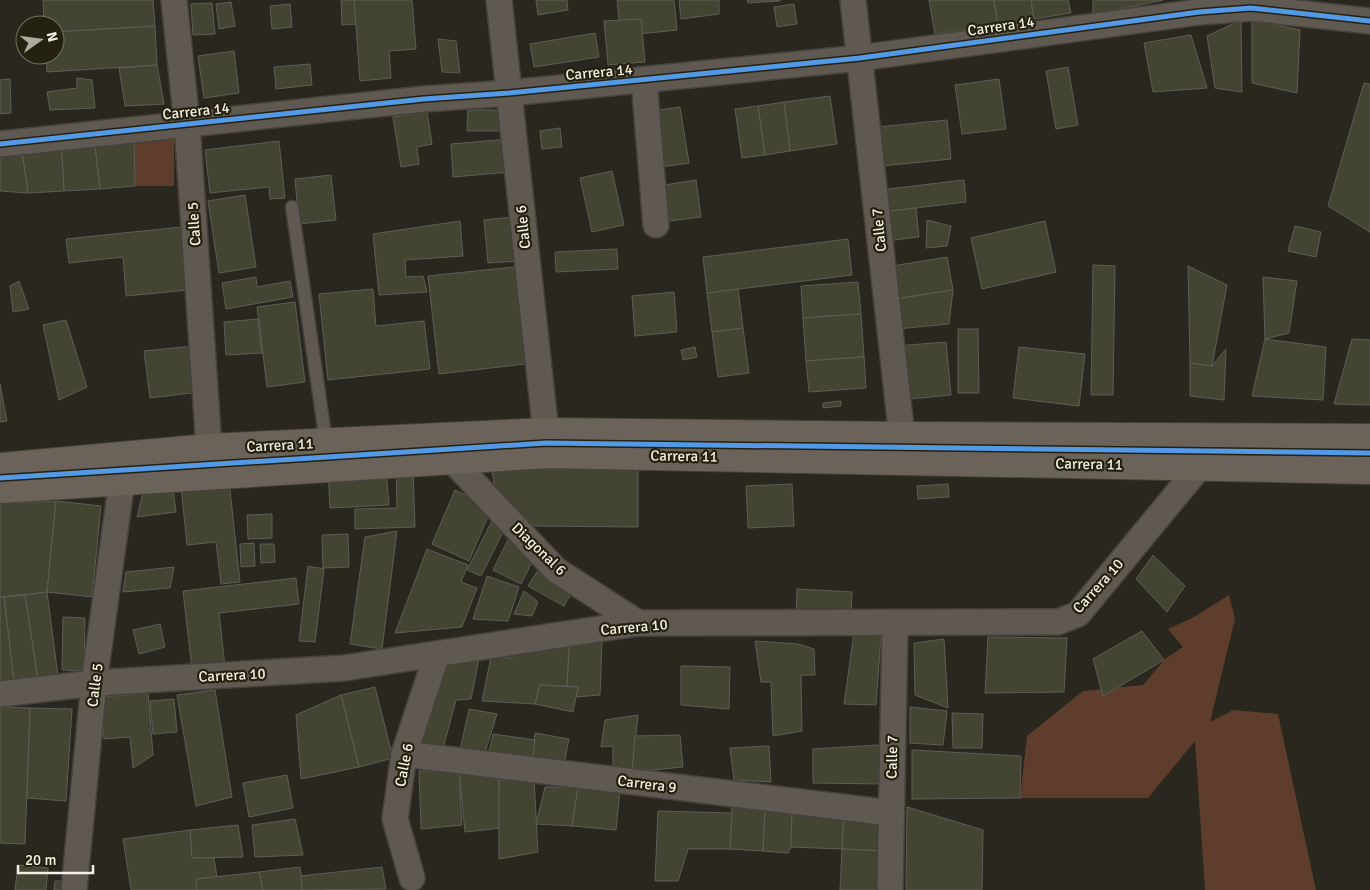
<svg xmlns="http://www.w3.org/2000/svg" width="1370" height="890" font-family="Signika,sans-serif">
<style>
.green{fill:#5e3d2d}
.building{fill:#444432;stroke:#5e5e56}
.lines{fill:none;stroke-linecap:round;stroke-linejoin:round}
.lane-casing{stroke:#45423b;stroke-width:15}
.street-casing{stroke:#45423b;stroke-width:28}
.secondary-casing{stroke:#45423b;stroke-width:30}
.lane{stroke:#5f5951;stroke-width:12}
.street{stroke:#5f5951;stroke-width:25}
.secondary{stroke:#6b635a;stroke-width:28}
.cycleway-casing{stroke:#25210f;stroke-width:8}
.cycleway{stroke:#5399e6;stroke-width:5}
.labels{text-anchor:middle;stroke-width:4.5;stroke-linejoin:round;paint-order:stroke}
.street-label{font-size:15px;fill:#f3f0e5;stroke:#25210f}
</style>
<rect width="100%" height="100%" fill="#2a271e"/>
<g class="green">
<path d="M174 136V186H135L134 140Z"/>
<path d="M1229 595 1235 619 1210 722 1233 710 1278 714 1316 890H1205L1195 741 1148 798H1020L1027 736 1083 691 1143 685 1166 658 1183 647 1168 629 1194 617Z"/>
</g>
<g class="building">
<path d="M43 0H153L155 26 55 32V25H44Z"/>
<path d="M341 0H355L357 24 342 25Z"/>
<path d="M354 0H412L416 49 389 51 391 78 360 81Z"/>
<path d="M536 0H567L568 10 538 15Z"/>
<path d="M617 0H674L677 30 621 36Z"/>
<path d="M679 0H719V14L681 19Z"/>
<path d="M747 0H780V1L748 3Z"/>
<path d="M929 0H994L998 25 935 34Z"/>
<path d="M994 0H1031L1034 19 998 25Z"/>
<path d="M1031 0H1068L1071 13 1034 19Z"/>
<path d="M1093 0H1163L1093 15Z"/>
<path d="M231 2 235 26 219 29 216 4Z"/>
<path d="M212 3 215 34 193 35 191 4Z"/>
<path d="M290 4 292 27 272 29 270 6Z"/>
<path d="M794 4 797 24 777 27 774 7Z"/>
<path d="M641 19 645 62 608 65 604 21Z"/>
<path d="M1241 20 1242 92 1215 88 1207 36Z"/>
<path d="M1252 20 1300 30 1297 93 1252 83Z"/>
<path d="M155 26 157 65 47 72 46 55H55V32Z"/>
<path d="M595 33 599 57 534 67 530 44Z"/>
<path d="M1191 35 1207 88 1153 92 1144 43Z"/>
<path d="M438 39 456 41 460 73 442 72Z"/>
<path d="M234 51 239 93 204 98 198 56Z"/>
<path d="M310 64 312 85 276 89 274 67Z"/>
<path d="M157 65 164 104 125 106 119 68Z"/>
<path d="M1068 67 1078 125 1056 129 1046 71Z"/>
<path d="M77 78 92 80 95 108 50 110 47 92 77 88Z"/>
<path d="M10 79 11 113 0 114V80Z"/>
<path d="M999 79 1006 129 962 134 955 85Z"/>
<path d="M1364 83 1370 84V232L1328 206Z"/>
<path d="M830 96 837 144 790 151 784 102Z"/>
<path d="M784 102 790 151 765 155 758 106Z"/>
<path d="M758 106 765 155 742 158 735 109Z"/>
<path d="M680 107 689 163 660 167 652 111Z"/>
<path d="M468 110H501L500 131H467Z"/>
<path d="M427 112 432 144 417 147 419 164 401 167 393 117Z"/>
<path d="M947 120 951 159 882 166 878 127Z"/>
<path d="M560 128 562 147 542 149 540 131Z"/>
<path d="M134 134 135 186 100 189 94 139Z"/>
<path d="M94 139 100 189 64 191 61 140Z"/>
<path d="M509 139 511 172 453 177 451 144Z"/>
<path d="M61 140 64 191 28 193 21 144Z"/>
<path d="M279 141 285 198 270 199 269 187 210 193 205 150Z"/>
<path d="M21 144 28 193 0 191V147Z"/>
<path d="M612 171 624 225 592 232 580 178Z"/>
<path d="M331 175 336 220 299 224 295 179Z"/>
<path d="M696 180 701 217 662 222 658 186Z"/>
<path d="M964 180 966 202 882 212 880 190Z"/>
<path d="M245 195 256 267 219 273 208 201Z"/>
<path d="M916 208 919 237 886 241 882 212Z"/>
<path d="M514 217 518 261 488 263 484 220Z"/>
<path d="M927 220 951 226 947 246 926 248Z"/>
<path d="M460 221 463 256 405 260 406 277 423 276 427 292 379 295 373 234Z"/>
<path d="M1045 221 1056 272 982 289 971 238Z"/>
<path d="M1295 226 1321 232 1316 257 1288 251Z"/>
<path d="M181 227 188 290 126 296 123 257 69 263 66 239Z"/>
<path d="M848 239 852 275 707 293 703 257Z"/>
<path d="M617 249 618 269 556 272 555 252Z"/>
<path d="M947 257 953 290 895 299 892 266Z"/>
<path d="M1093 265 1115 266 1113 395H1091Z"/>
<path d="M523 266 534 363 439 374 428 276Z"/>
<path d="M1188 266 1227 285 1212 366 1190 363Z"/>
<path d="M256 277 257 287 290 281 293 297 226 309 222 283Z"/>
<path d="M1263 277 1297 281 1289 333 1265 339Z"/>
<path d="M19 281 29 309 13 312 10 286Z"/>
<path d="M858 282 861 314 803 318 801 286Z"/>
<path d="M373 289 376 326 424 321 430 369 328 380 319 294Z"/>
<path d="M738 289 743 328 712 332 707 293Z"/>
<path d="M953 290 949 324 897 329 895 299Z"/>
<path d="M674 292 677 332 635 336 632 296Z"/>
<path d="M295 302 305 382 267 387 257 307Z"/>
<path d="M861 314 864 357 806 361 803 318Z"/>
<path d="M258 319 262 353 226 355 224 322Z"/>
<path d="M66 320 87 387 59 400 43 325Z"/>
<path d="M743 328 749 373 718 377 712 332Z"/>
<path d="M958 329H978L979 393H958Z"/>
<path d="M1265 339 1326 347 1323 400 1252 396Z"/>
<path d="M1352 339 1370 340V405L1334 404Z"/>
<path d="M946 342 951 395 900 400 896 346Z"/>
<path d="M194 346 200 392 150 398 144 351Z"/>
<path d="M695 347 697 357 683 360 681 350Z"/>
<path d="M1019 347 1085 354 1079 406 1013 398Z"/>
<path d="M1226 349 1224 400 1190 396V363L1212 366Z"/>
<path d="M864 357 866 388 809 392 806 361Z"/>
<path d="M0 384 7 421 0 422Z"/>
<path d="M841 401V406L823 408V403Z"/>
<path d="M491 462 638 464V527L534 526 495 490Z"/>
<path d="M396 469H413L415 527 355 529V509L397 508Z"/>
<path d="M386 470 389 505 330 508 328 471Z"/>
<path d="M172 481 176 512 137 517 145 484Z"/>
<path d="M229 481 240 582 221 584 216 542 187 545 181 486Z"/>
<path d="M792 484 794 526 748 528 746 486Z"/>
<path d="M948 484 949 497 918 499 917 486Z"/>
<path d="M455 490 492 507 469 561 432 544Z"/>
<path d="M56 501 47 592 0 597V503Z"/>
<path d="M56 501 101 506 92 597 47 592Z"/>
<path d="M272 514V538L248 539 247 515Z"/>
<path d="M494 517 507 524 481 576 467 570Z"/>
<path d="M397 531 382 649 350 644 365 537Z"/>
<path d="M348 534 349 567 323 568 322 535Z"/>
<path d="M510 536 532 562 521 584 493 570Z"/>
<path d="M254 543 255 566 241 567 240 544Z"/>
<path d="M260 544H274L275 562 261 563Z"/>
<path d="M427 549 468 565 461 582 477 588 462 627 395 633Z"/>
<path d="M1153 555 1185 586 1167 612 1136 579Z"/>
<path d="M308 566 324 569 315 642 299 641Z"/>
<path d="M174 567 170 588 123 592 126 572Z"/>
<path d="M538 570 573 590 564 606 528 586Z"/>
<path d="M487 576 519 587 508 621 473 619Z"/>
<path d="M296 578 299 604 219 613 225 667 192 670 183 591Z"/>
<path d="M797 589 852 592 851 615 796 613Z"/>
<path d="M524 591 538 602 532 616 514 614Z"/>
<path d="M47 592 58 676 38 680 25 595Z"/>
<path d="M25 595 38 680 14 682 4 597Z"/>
<path d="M0 597H4L14 682 0 684Z"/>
<path d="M63 617 85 618 84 671 62 670Z"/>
<path d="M160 624 165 647 139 654 133 630Z"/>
<path d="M1142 631 1164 660 1103 696 1093 659Z"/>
<path d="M854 633 881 636 876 705 844 704Z"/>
<path d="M988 637 1067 638 1064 692 985 693Z"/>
<path d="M944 639 948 708 915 695 914 643Z"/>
<path d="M602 641 600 695 576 697 578 687 567 686 569 646Z"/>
<path d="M755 641 798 644 814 649 815 675H801L802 731 773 736 771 682H761Z"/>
<path d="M569 646 567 686 540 685 535 704 482 701 491 657 512 658 515 647Z"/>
<path d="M480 654 471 699 456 700 441 756 416 747 449 659Z"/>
<path d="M681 666 730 667 729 709 681 705Z"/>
<path d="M540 685 578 687 573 712 535 704Z"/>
<path d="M375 687 393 758 359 767 341 695Z"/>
<path d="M215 690 232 797 196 806 177 695Z"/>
<path d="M148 693 153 755 133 768 130 737 104 739 101 697Z"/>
<path d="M341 695 359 767 301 779 296 715Z"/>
<path d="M174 699 177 732 153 734 150 701Z"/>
<path d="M0 707 30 708 25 844 0 843Z"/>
<path d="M910 707 947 711 943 745 910 743Z"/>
<path d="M30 708 72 709 66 801 27 798Z"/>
<path d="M469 709 497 714 482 762 458 759Z"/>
<path d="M952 713 983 714 982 748H953Z"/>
<path d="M638 715 632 772 613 771V746L601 747 605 720Z"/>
<path d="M535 733 569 739 563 769 532 767Z"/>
<path d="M493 734 535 740 532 767 488 757Z"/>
<path d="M680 735 683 767 632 772 635 736Z"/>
<path d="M879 745 881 784 813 783V749Z"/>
<path d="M769 746 771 782 734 780 730 748Z"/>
<path d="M912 750 1021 756 1020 798 912 799Z"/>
<path d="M459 770 462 825 421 829 419 771Z"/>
<path d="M459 770 496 773 499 780 502 828 465 832Z"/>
<path d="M287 775 293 808 249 817 243 783Z"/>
<path d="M534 778 538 852 499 859V780Z"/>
<path d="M545 787H578L572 826 536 824Z"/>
<path d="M578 787 620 790 616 830 572 826Z"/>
<path d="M732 804 765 810 763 851 730 849Z"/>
<path d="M907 807 983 830 982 890H906Z"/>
<path d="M765 810 792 811 791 847 788 853 763 851Z"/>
<path d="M658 811 732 813 730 849H688L678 881H655Z"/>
<path d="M792 811 844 813 842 849 791 847Z"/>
<path d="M844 813 883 814 881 851 842 849Z"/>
<path d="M295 819 303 855 255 857 252 825Z"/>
<path d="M238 825 243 857 192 858 190 830Z"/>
<path d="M190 830 192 858H214L217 877 196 879 197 890H131L123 839Z"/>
<path d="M842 849 881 851 879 890H840Z"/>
<path d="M18 865 48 868 46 890H15Z"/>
<path d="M300 867 303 890H263L259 872Z"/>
<path d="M382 867 386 889 302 890 301 876Z"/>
<path d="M259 872 263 890H197L196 879Z"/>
<path d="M55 881H64L63 890H54Z"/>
</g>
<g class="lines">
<defs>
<path id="lane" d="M292 207 326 442"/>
<g id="street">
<path d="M174 0 187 124 209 448"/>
<path d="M499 0 548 452"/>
<path d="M853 0 904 455"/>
<path d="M644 80 656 225"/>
<path d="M0 144 424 99 509 93 860 58 1199 12 1251 8 1370 21"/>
<path d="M452 460 556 570 638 623"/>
<path d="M0 694 94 683 344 668 638 623 1058 622 1078 614 1200 466"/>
<path d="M404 754 891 813"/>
<path d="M412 878 395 819 404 754 437 654"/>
<path d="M74 890 94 683 122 480"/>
<path d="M890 890 895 624"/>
</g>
<g id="secondary">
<path d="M0 467 209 448 545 432 902 436 1370 438"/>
<path d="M0 489 548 454 1370 470"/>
</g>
</defs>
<use href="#lane" class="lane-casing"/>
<use href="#street" class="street-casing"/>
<use href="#secondary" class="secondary-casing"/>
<use href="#lane" class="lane"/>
<use href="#street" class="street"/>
<use href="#secondary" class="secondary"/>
<defs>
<g id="cycleway">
<path d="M0 144 424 99 509 93 860 58 1199 12 1251 8 1370 21"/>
<path d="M0 478 546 443 1370 453"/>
</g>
</defs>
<use href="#cycleway" class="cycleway-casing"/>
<use href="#cycleway" class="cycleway"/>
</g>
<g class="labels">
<g class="street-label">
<text transform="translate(1001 26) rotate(-8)" y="5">Carrera 14</text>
<text transform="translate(599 72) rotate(-5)" y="5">Carrera 14</text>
<text transform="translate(196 111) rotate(-6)" y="5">Carrera 14</text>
<text transform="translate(194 224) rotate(-94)" y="5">Calle 5</text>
<text transform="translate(523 227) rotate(-96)" y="5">Calle 6</text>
<text transform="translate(879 230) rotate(-96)" y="5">Calle 7</text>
<text transform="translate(280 445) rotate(-3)" y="5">Carrera 11</text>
<text transform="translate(684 456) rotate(1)" y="5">Carrera 11</text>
<text transform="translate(1089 464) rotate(1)" y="5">Carrera 11</text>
<text transform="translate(539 549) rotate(44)" y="5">Diagonal 6</text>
<text transform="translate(1098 586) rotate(-48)" y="5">Carrera 10</text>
<text transform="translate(634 627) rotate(-5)" y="5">Carrera 10</text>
<text transform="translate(232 675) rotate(-3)" y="5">Carrera 10</text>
<text transform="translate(95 685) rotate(-83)" y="5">Calle 5</text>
<text transform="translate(892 757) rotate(-89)" y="5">Calle 7</text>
<text transform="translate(404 765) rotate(-79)" y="5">Calle 6</text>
<text transform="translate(647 784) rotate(7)" y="5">Carrera 9</text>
</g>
</g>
<g transform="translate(40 40) rotate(76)"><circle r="24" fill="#25210f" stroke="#777465"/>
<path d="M0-4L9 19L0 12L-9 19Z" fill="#adaa9f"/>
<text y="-8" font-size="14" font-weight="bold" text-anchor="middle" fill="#f3f0e5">N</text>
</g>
<path d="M18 865v8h75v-8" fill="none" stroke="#f3f0e5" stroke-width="2.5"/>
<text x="25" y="865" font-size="15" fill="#f3f0e5" stroke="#25210f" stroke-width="4" paint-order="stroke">20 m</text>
</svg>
